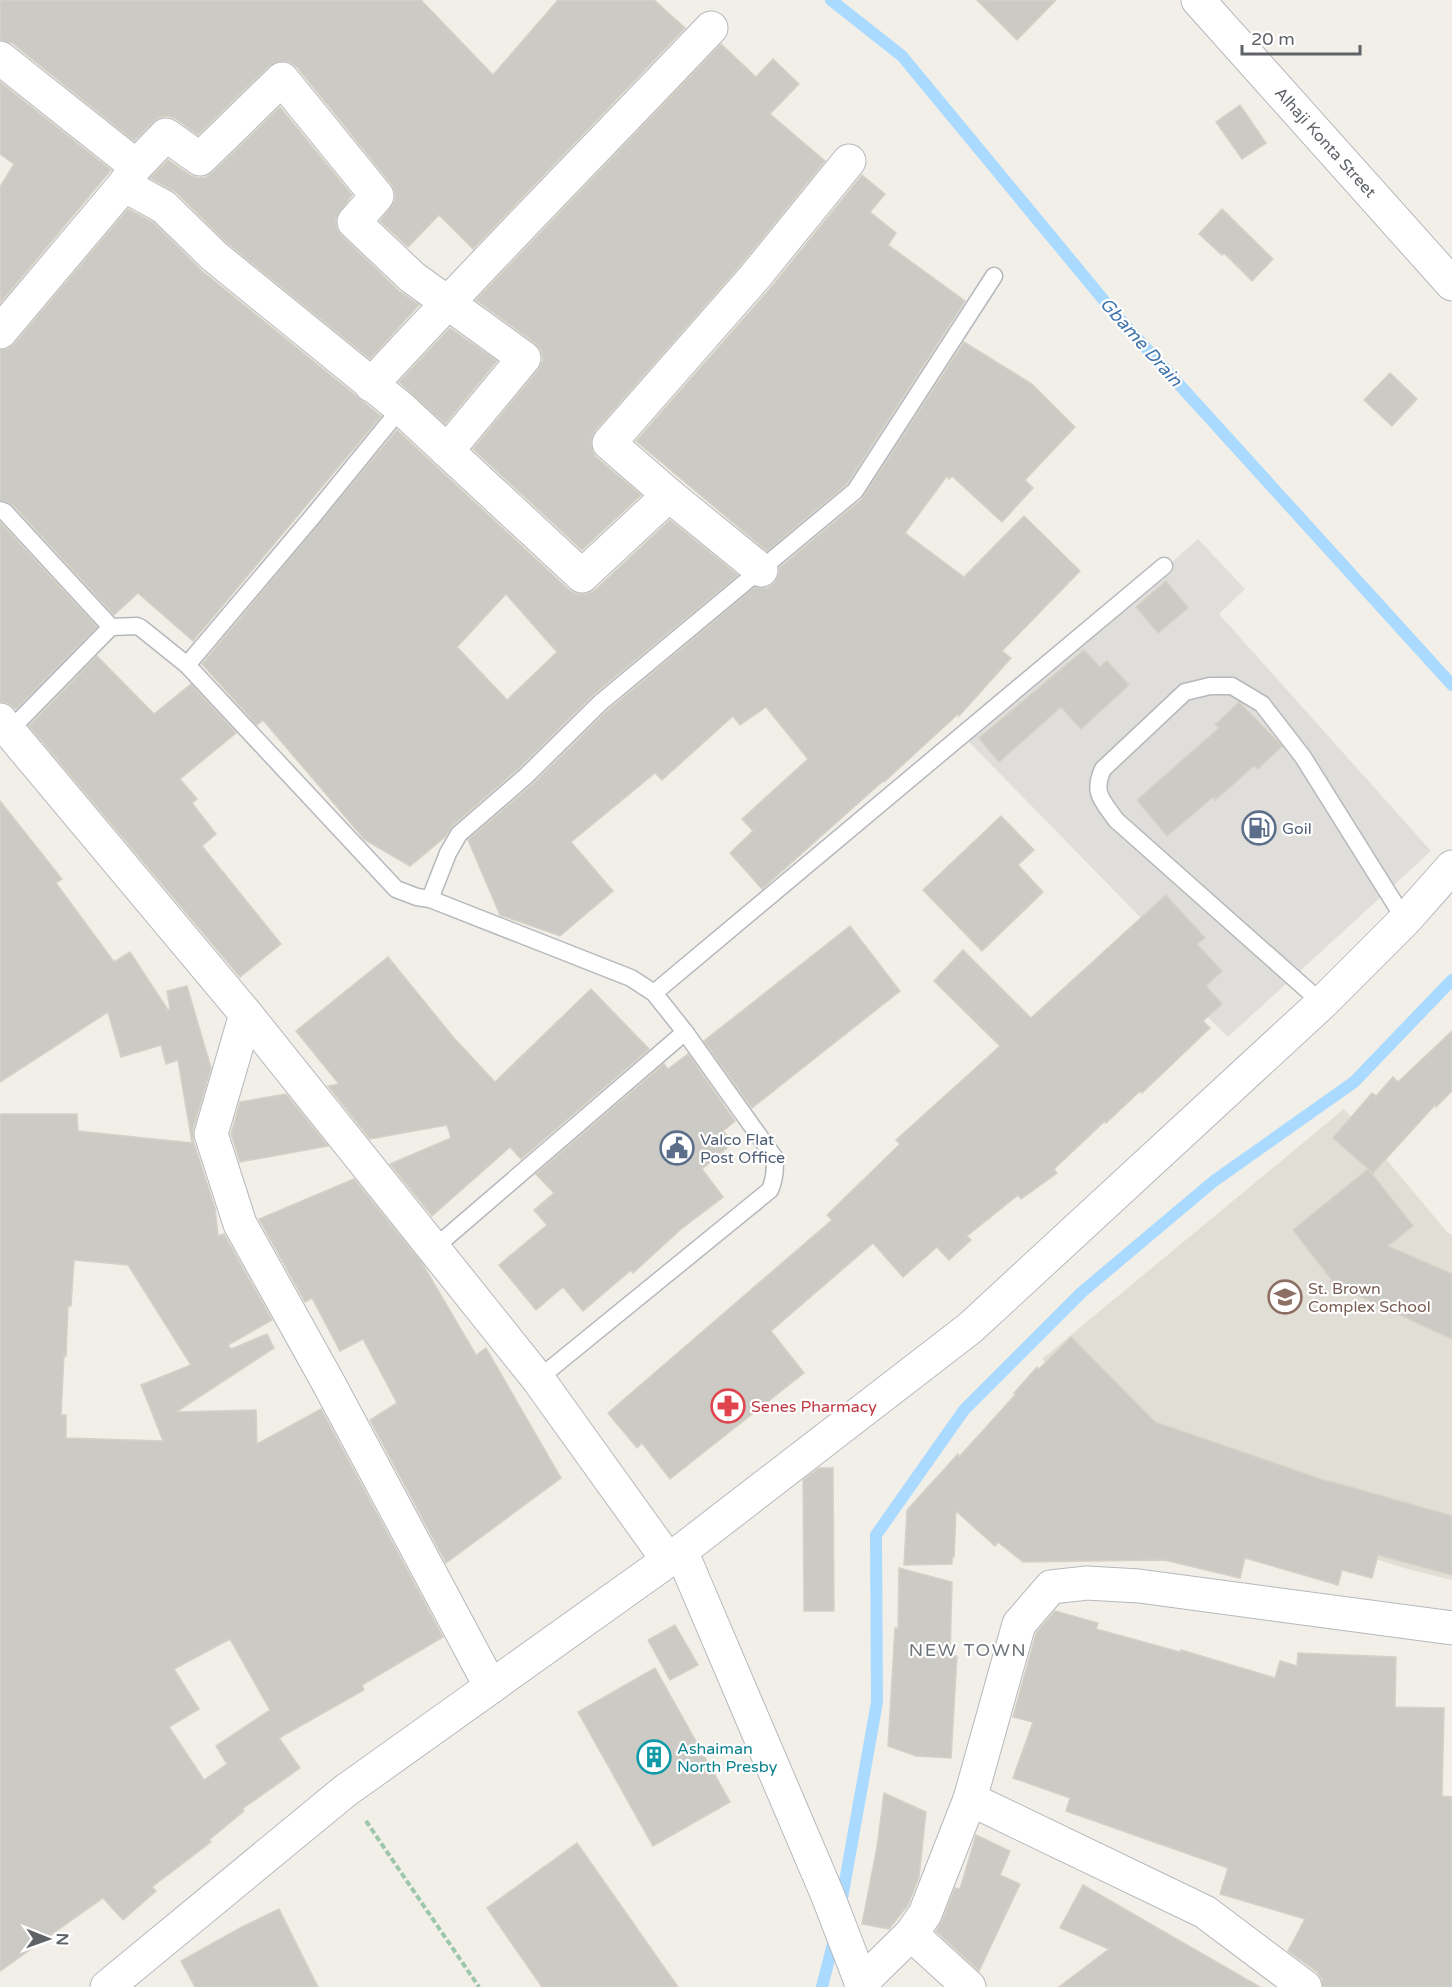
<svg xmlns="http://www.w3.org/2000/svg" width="1452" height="1987" font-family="'Varela Round',sans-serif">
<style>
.industrial{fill:#e0deda}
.education{fill:#e1ded6}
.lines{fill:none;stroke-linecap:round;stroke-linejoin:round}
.stream{stroke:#aadaff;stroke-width:12}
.building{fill:#cccac5;stroke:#d6d1c6;stroke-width:1.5;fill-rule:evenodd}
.lane-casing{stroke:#b5b8bc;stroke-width:19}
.street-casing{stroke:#b5b8bc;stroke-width:35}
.secondary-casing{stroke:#b6babf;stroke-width:35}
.path{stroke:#9cc7a9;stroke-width:4;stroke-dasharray:6 3;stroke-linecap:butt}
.lane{stroke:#fff;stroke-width:16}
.street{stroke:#fff;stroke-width:33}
.secondary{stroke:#fff;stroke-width:33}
.labels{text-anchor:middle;stroke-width:4.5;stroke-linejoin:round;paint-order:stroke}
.street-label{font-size:16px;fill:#5f6368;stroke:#fff}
.service-label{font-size:16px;fill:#4e5e75;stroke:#fff;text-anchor:start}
.education-label{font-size:16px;fill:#785e54;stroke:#fff;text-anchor:start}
.health-label{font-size:16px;fill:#be3a42;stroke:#fff;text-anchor:start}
.culture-label{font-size:16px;fill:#0d838f;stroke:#fff;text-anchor:start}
.water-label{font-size:18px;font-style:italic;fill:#4174aa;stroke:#fff}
.neighbourhood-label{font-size:18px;letter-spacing:1.5px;fill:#70757a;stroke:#fff}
</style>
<rect width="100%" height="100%" fill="#f1efe8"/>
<path class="industrial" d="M1198 539 1245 589 1219 614 1431 851 1228 1037 1169 979 1184 962 968 741Z"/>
<path class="education" d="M1344 1109 1447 1232 1452 1235V1580L1411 1570 1259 1524 1136 1451 1042 1359Z"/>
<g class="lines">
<g class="stream">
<path d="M831 0 902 56 1116 315 1452 685"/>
<path d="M841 1904 877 1702 876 1535 964 1410 1082 1292 1214 1181 1354 1082 1452 980"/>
<path d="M822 1987 835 1936"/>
</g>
</g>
<g class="building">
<path d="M0 0H421L493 75 558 0H654L685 28 473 249 439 215 408 247 380 221 395 201V193L392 185 297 67 289 62 279 61 269 66 198 135 176 119 168 116 160 117 153 122 134 141 12 43 0 40Z"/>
<path d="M977 0H1056L1017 40Z"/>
<path d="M721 44 756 77 773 59 799 84 770 114 825 161 739 267 595 431 591 440 592 450 596 457 641 495 582 550 473 449 538 370 543 360 541 350 535 343 476 300Z"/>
<path d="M0 82 111 170 0 303V187L14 164 0 154Z"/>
<path d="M1240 105 1266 143 1242 159 1216 122Z"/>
<path d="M280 107 352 195 336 218V227L341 235 399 291 419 305 370 359 226 242 177 193 150 178 168 160 190 175 198 178 206 177 213 172Z"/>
<path d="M862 175 885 194 870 212 896 233 888 245 965 301 847 484 767 551 636 441 768 291Z"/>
<path d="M128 209 153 222 202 271 381 416 193 641 138 593 114 615 13 505 0 500V350L7 349 14 344Z"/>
<path d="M1222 209 1273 259 1252 281 1224 253 1222 255 1199 234Z"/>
<path d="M450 328 497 361 445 424 399 382Z"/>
<path d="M964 342 1032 384 1075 427 1025 480 1033 488 1002 522 952 476 949 479 947 476 905 533 964 577 1024 516 1080 571 1002 651 1011 658 959 716 958 714 884 782 883 781 762 889 730 853 753 831 742 819 808 759 766 707 740 725 733 716 662 780 655 773 571 842 613 891 560 936 500 915 468 840 533 784 607 711 755 587 767 588 775 582 779 574V568L862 499Z"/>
<path d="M1390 373 1417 399 1392 426 1364 400Z"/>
<path d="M397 430 569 590 577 594H586L595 590 670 520 738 575 593 695 519 768 452 826 445 837 410 866 365 840 263 720 257 725 202 664ZM506 594 557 652 507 700 457 647Z"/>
<path d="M0 522 97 627 16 709 7 703 0 702Z"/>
<path d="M1166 581 1188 608 1158 633 1136 607Z"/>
<path d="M1084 650 1100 667 1107 661 1129 685 1081 729 1061 707 999 762 979 738Z"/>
<path d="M97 656 154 714 191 684 236 733 180 779 197 799 192 803 216 834 202 846 281 944 240 977 29 726Z"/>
<path d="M1239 702 1282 746 1258 769 1254 766 1215 800 1213 797 1167 836 1137 800 1219 728 1215 725Z"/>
<path d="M0 801 62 879 56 883 114 962 130 952 168 1010 170 1009 167 991 187 986 211 1068 193 1129V1140L215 1208 218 1236 224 1234 272 1320 228 1345 231 1349 267 1334 274 1348 176 1412 256 1410 257 1444 321 1409 443 1637 362 1685 364 1690 279 1738 300 1768 242 1809 244 1811 209 1840 211 1842 152 1887 156 1891 123 1920 103 1898 0 1971V1114H77L78 1131 192 1143 178 1060 166 1064 161 1045 121 1057 108 1012 0 1082ZM74 1260 128 1265 191 1365 141 1385 163 1441 66 1438V1415H61L64 1355 66 1356 68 1306H71ZM230 1639 270 1710 216 1746 227 1764 204 1780 169 1727 199 1709 174 1669Z"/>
<path d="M1001 816 1034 850 1018 865 1043 892 982 951 923 890Z"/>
<path d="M1166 895 1205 938 1197 944 1222 971 1206 986 1222 1004 1203 1021 1210 1028 1142 1093 1140 1091 1106 1123 1105 1121 1054 1169 1057 1173 1021 1199 1018 1195 967 1236 971 1240 949 1260 937 1247 903 1277 873 1243 771 1331 804 1373 670 1479 642 1443 637 1448 608 1413 832 1220 827 1215 900 1144 896 1140 1000 1046 934 981 963 950 1031 1018Z"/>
<path d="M850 926 900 991 752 1108 704 1041Z"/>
<path d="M388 957 454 1038 495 1082 591 989 649 1049 521 1159 510 1147 432 1216 390 1164 451 1138 447 1125 370 1139 328 1086 339 1084 296 1031Z"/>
<path d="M1452 1031V1091L1436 1107 1435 1105 1373 1173 1333 1138 1372 1093 1376 1096 1393 1077 1398 1082Z"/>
<path d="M688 1054 735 1121 723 1131 733 1143 702 1169 723 1197 680 1230 633 1273 631 1270 583 1311 563 1287 536 1310 499 1265 547 1225 534 1210 554 1193 536 1174 664 1064 668 1069Z"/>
<path d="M286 1094 328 1146 240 1162 231 1134 240 1102Z"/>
<path d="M1368 1169 1413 1226 1388 1246 1452 1274V1339L1331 1283V1279L1293 1230Z"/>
<path d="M354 1179 422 1263 476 1355 486 1348 561 1478 446 1563 370 1420 397 1403 363 1339 340 1351 312 1298 305 1302 259 1219Z"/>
<path d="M1071 1337 1155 1422 1329 1482V1481L1452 1516V1575L1378 1555 1372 1578 1342 1570 1338 1585 1245 1558 1240 1578 1164 1560 1023 1562 998 1542 995 1546 956 1511 954 1557H952V1564L904 1565 907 1510 958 1454 959 1457 1016 1394 1014 1393 1037 1367 1039 1369Z"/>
<path d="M819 1468H833L834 1611H804L803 1480Z"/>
<path d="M899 1568 952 1582 950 1656H957L951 1758 916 1756 888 1746 895 1628H898Z"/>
<path d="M1055 1611 1098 1623 1096 1629 1180 1652 1181 1650 1275 1678 1280 1661 1297 1666 1298 1653 1396 1657 1395 1707 1444 1708 1442 1796 1452 1797V1987H1323L1322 1979 1317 1972 1288 1951 1305 1919 1220 1894 1228 1868 1066 1811 1070 1798 1013 1778 1033 1722 1013 1717 1036 1633Z"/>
<path d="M675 1625 698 1665 670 1680 648 1640Z"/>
<path d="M655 1668 730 1802 653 1846 578 1712Z"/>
<path d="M884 1793 926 1812 919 1877 908 1905 889 1929 862 1924 877 1847Z"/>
<path d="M976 1835 1010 1851 1000 1875 1020 1884 979 1971 936 1931 942 1921 955 1888 960 1889Z"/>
<path d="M577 1843 591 1863 678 1987H542L487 1908Z"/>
<path d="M1083 1885 1154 1926 1260 1987H1059L1109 1949 1060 1928Z"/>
<path d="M279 1909 318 1987H195L181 1961 240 1928Z"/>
</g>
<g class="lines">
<defs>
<g id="lane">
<path d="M0 510 5 512 111 627 137 626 141 628 187 665 396 889 417 897 430 899 631 978 654 993 685 1032 774 1157C776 1169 775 1178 770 1190L538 1379"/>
<path d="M187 665 313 516 401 408"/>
<path d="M9 731 111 627"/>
<path d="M430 899 448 853 459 834 526 776 600 703 855 491 994 276"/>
<path d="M654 993 1164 566"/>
<path d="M1322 1003 1116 820C1102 800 1092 793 1103 769L1185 692 1210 686H1232L1262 704 1303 757 1405 920"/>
<path d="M433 1249 685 1032"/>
</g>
<g id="street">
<path d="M1198 0 1452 284"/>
<path d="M0 58 136 166 124 185 0 332"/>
<path d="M136 166 166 135 200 159 282 79 377 196 354 222 412 277 524 358 447 451"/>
<path d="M124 185 164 207 214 256 401 408 582 576 669 495 761 570"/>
<path d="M371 385C482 264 598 147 711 28"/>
<path d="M669 495 609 443 753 279 849 161"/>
<path d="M0 720 246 1014 538 1379 668 1560"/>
<path d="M246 1014 211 1134 240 1224 329 1384 491 1687"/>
<path d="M681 1551 828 1896 863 1987"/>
<path d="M970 1799 1205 1912 1305 1987"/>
<path d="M911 1934 969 1987"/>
<path d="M861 1983 911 1934 925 1914 970 1799 1019 1624 1051 1587 1087 1583 1139 1586 1452 1628"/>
</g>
<path id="secondary" d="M107 1987 345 1791 681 1551 970 1328 1322 1003 1405 920 1452 867"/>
</defs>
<use href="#lane" class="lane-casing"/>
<use href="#street" class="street-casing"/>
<use href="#secondary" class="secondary-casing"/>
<path class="path" d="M366 1821 479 1987"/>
<use href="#lane" class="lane"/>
<use href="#street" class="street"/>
<use href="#secondary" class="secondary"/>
</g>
<defs>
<symbol id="fuel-ring" viewBox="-11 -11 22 22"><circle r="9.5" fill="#fff" stroke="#5c6f8a" stroke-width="1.5"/><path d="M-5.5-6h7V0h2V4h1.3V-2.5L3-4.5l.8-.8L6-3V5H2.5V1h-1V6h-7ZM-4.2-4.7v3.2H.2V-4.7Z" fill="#5c6f8a"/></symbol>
<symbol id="civic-ring" viewBox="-11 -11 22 22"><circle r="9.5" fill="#fff" stroke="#5c6f8a" stroke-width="1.5"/><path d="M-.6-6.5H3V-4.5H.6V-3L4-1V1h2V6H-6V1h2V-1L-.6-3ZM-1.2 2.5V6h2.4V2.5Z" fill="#5c6f8a"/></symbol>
<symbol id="school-ring" viewBox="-11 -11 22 22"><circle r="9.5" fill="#fff" stroke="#8d6e63" stroke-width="1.5"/><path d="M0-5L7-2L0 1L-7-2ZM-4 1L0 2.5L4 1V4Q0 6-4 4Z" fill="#8d6e63"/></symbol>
<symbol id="pharmacy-ring" viewBox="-11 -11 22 22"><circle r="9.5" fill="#fff" stroke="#e0444e" stroke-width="1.5"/><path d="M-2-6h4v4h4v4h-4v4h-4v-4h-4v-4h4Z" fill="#e0444e"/></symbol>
<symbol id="building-ring" viewBox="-11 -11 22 22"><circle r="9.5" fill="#fff" stroke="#0f9aa8" stroke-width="1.5"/><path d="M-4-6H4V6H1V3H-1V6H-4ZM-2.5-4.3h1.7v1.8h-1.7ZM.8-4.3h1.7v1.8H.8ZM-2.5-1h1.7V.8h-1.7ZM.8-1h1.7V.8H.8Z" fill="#0f9aa8"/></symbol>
</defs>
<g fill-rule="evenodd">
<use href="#fuel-ring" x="1240" y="809" width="38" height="38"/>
<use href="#civic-ring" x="658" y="1129" width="38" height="38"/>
<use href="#school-ring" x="1266" y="1278" width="38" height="38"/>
<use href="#pharmacy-ring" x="709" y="1387" width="38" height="38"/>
<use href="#building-ring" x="635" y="1738" width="38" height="38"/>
</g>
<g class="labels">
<g class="street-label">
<text transform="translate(1326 142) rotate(48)" y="6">Alhaji Konta Street</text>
</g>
<g class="service-label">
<text x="1282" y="834">Goil</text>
<text x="700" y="1145">Valco Flat<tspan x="700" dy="18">Post Office</tspan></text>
</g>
<g class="education-label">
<text x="1308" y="1294">St. Brown<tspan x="1308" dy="18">Complex School</tspan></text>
</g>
<g class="health-label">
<text x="751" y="1412">Senes Pharmacy</text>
</g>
<g class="culture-label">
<text x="677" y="1754">Ashaiman<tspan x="677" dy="18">North Presby</tspan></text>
</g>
<g class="water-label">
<text transform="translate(1141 342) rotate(48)" y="6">Gbame Drain</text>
</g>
<g class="neighbourhood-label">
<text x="968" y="1656">NEW TOWN</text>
</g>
</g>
<g transform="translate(48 1939) rotate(91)" stroke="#ffffff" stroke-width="4.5" paint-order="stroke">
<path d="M0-4.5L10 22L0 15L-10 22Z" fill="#5f6368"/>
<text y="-9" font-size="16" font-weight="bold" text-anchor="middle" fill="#5f6368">N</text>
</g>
<path d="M1242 45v9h118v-9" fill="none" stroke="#5f6368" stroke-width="3"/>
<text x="1251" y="45" font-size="18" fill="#5f6368" stroke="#ffffff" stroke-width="4.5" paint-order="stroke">20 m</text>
</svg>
